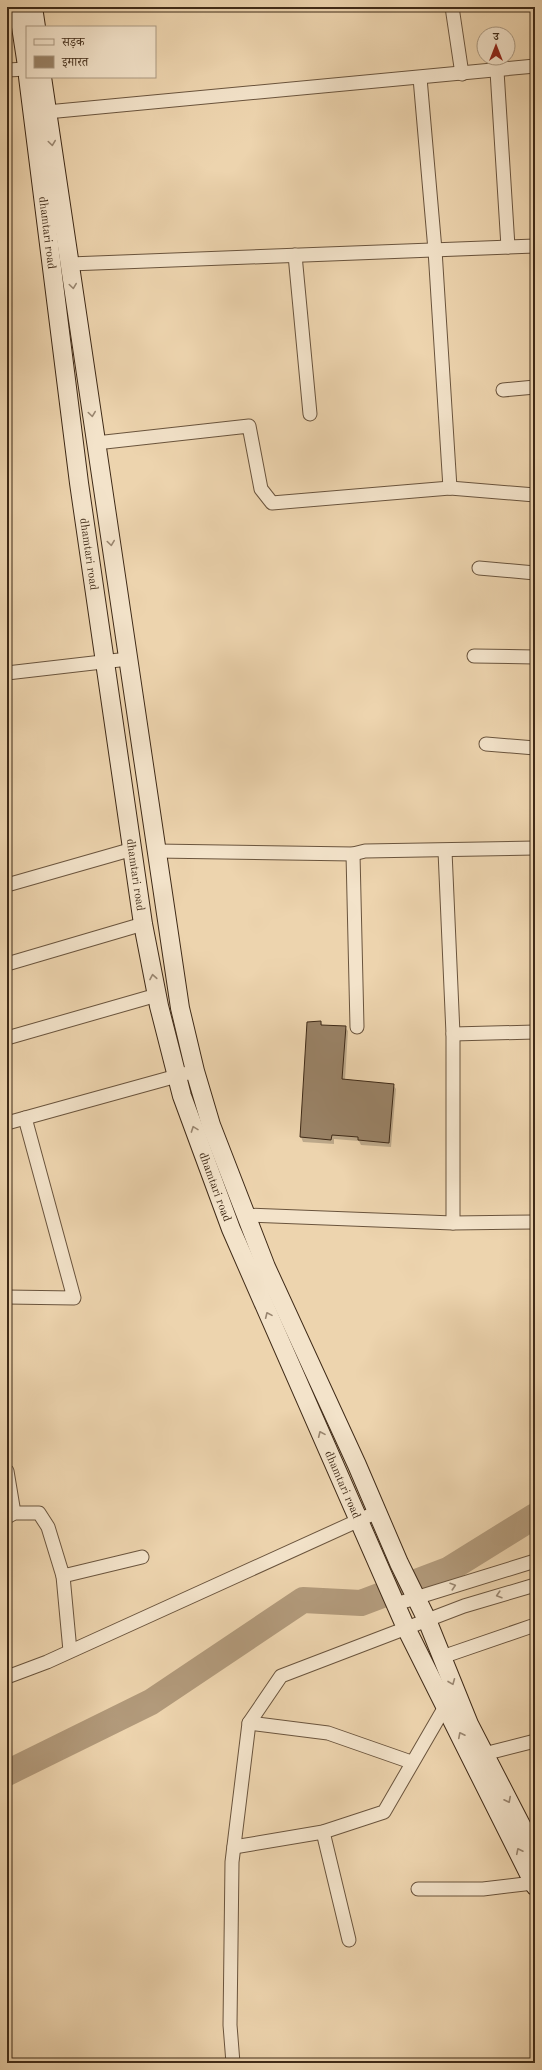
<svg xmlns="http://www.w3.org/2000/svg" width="542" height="2070" font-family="'Old Standard TT','Noto Serif Devanagari',serif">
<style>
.shadow{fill:#0003}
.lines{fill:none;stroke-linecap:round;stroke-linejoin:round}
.river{stroke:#b29a7b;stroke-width:26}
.building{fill:#998266;stroke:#3f2a17}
.minor-casing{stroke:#6a543d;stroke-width:15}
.secondary-casing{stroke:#3f2a17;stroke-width:20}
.minor{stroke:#f3e3ca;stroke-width:13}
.secondary{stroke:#f3e3ca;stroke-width:18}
.oneway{stroke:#998670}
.labels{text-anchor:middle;stroke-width:3;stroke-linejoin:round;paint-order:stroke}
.street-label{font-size:12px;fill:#3f2a17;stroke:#f3e3ca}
</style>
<rect width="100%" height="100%" fill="#edd4ae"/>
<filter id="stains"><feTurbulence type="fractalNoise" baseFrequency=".005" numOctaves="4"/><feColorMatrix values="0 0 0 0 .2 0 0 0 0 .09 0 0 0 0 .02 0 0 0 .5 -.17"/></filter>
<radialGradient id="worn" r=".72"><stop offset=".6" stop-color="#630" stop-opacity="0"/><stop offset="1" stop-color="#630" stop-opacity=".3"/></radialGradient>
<path class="shadow" d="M308 1022H321L323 1026 345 1027 348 1031 345 1080 393 1085 396 1089 391 1147 361 1145 359 1141 334 1139V1144L303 1142 301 1137Z"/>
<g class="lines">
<path class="river" d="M7 1773 151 1702 303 1600 361 1603 448 1570 535 1516"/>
</g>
<path class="building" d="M321 1021V1025L346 1026 342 1079 394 1084 389 1143 358 1140V1137L332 1135 331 1140 300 1137 307 1022Z"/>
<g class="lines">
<defs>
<g id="minor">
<path d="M452 7 462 74"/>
<path d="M7 70 27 69"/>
<path d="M497 71 508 247"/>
<path d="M420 78 435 250 450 488"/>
<path d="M47 112 535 66"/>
<path d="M295 255 310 414"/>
<path d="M70 264 535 246"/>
<path d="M503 390 535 387"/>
<path d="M96 443 249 426 261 489 272 503 450 488 535 495"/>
<path d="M479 568 535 573"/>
<path d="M474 656 535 657"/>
<path d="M7 673 128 659"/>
<path d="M486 744 535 748"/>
<path d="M156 851 353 854 365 851 535 848"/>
<path d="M445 851 453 1034V1223"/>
<path d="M353 854 357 1027"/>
<path d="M7 885 126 851H133"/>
<path d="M7 964 143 924"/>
<path d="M453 1034 535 1032"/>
<path d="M7 1038 157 995"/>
<path d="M7 1123 195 1071"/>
<path d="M245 1215 453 1223 535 1222"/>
<path d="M7 1297 74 1298 25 1118"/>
<path d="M7 1471 14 1513"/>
<path d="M7 1517 14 1513H39L48 1527 63 1576 142 1557"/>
<path d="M63 1576 70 1651"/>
<path d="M396 1604 535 1561"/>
<path d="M442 1657 535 1625"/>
<path d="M7 1677 47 1662 377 1512"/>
<path d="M249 1723 328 1733 411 1762"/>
<path d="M477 1758 484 1754 535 1741"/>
<path d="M323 1832 349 1940"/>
<path d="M234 1847 323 1832 384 1812 446 1705"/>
<path d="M418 1889H483L533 1883"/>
<path d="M233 2063 230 2025 232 1862 249 1723 281 1676 464 1606 535 1585"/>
</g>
<g id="secondary">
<path d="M18 7 27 66"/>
<path d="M33 7 36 27"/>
<path id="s1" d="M28 77 79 483 143 924 159 1006 182 1096 231 1229 406 1628 535 1886"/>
<path d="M42 77 180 1008 195 1071 211 1125 266 1267 357 1465 399 1563 427 1620 469 1724 535 1852"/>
</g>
</defs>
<use href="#minor" class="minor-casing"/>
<use href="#secondary" class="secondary-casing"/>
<use href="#minor" class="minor"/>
<use href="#secondary" class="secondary"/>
</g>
<defs><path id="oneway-chevron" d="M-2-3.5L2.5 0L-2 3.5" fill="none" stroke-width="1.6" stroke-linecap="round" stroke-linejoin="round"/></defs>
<g class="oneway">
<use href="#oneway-chevron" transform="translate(52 143) rotate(82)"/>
<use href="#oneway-chevron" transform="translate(73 286) rotate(82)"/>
<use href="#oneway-chevron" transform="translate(92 414) rotate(82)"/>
<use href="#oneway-chevron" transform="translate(111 543) rotate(82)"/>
<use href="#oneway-chevron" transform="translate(153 977) rotate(-100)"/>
<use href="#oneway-chevron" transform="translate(194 1129) rotate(-110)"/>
<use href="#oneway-chevron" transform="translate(268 1315) rotate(-114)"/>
<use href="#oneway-chevron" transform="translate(321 1434) rotate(-114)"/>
<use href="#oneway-chevron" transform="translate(453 1586) rotate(-18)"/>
<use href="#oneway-chevron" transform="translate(499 1595) rotate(163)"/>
<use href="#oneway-chevron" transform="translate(452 1682) rotate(68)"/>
<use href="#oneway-chevron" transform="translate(461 1735) rotate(-117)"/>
<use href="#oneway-chevron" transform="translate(508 1800) rotate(63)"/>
<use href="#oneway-chevron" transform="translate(519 1851) rotate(-116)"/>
</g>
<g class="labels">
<g class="street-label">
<text dy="4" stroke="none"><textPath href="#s1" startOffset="157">dhamtari road</textPath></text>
<text dy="4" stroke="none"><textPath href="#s1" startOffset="481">dhamtari road</textPath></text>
<text dy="4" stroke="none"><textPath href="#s1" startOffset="805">dhamtari road</textPath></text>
<text dy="4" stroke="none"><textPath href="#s1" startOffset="1128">dhamtari road</textPath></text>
<text dy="4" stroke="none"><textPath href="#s1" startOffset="1452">dhamtari road</textPath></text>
</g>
</g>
<rect width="542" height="2070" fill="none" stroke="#edd4ae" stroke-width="24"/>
<rect x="8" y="8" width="526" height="2054" fill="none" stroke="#3f2a17" stroke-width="2"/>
<rect x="12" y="12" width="518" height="2046" fill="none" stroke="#3f2a17"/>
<rect x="26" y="26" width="130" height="52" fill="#f3e3ca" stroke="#ab9982"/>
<rect x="34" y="39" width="20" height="6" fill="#f3e3ca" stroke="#ab9982"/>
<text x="62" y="46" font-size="12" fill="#3f2a17">सड़क</text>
<rect x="34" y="56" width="20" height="12" fill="#998266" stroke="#ab9982"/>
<text x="62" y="66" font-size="12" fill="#3f2a17">इमारत</text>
<g transform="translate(496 46)"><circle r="19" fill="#f3e3ca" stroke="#ab9982"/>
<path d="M0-3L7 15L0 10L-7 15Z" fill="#8f2418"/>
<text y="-6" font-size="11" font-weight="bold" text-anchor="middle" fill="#3f2a17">उ</text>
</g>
<rect width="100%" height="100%" filter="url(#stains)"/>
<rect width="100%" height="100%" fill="url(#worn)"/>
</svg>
